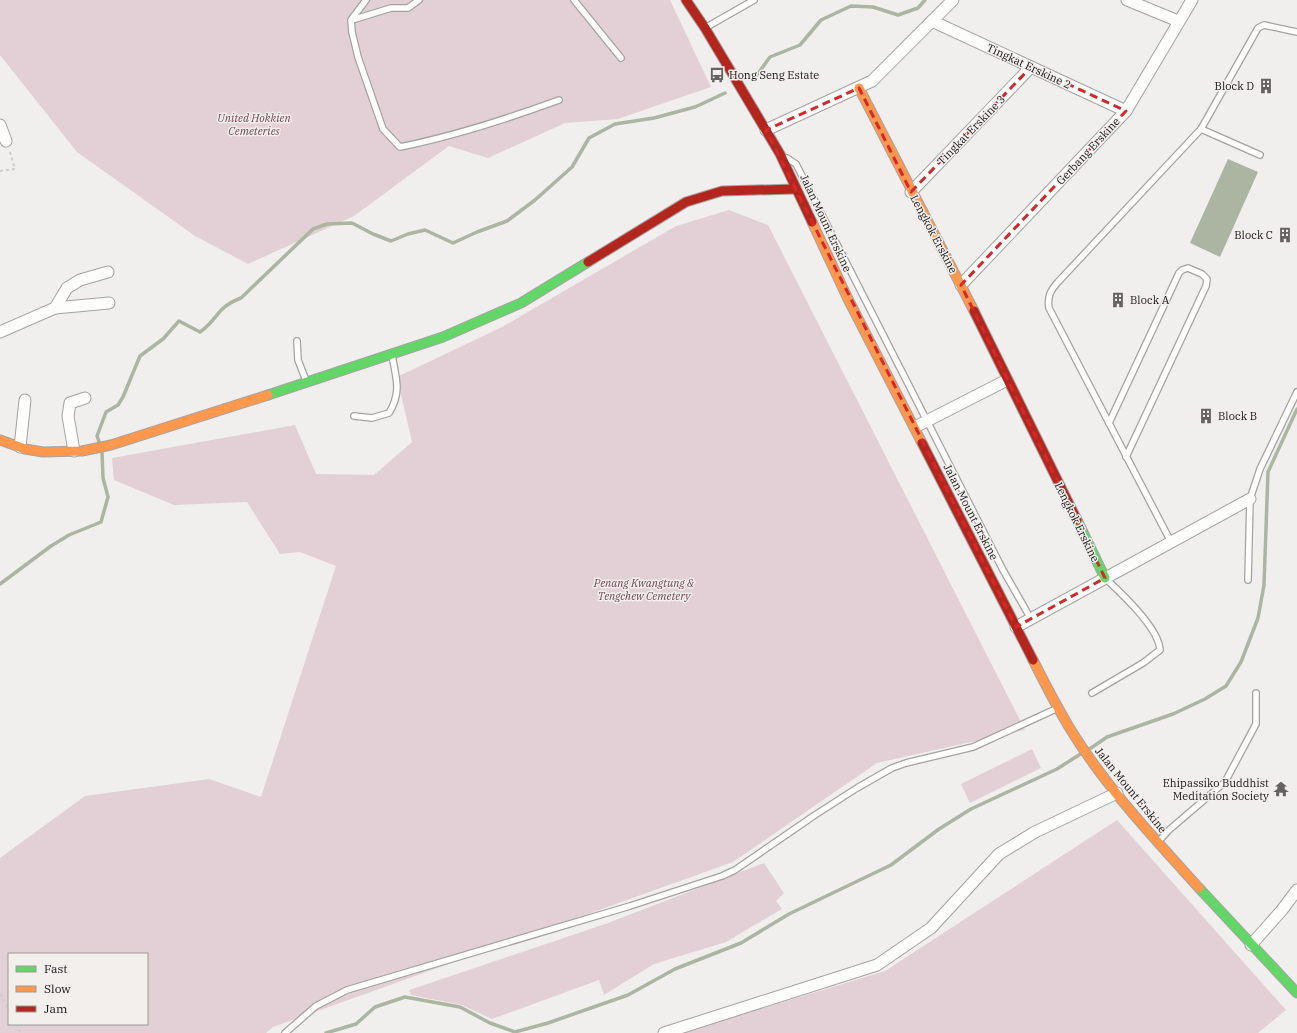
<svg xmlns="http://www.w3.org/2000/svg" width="1297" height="1033" font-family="'IBM Plex Serif',serif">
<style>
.green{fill:#e2d0d6;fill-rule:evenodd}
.water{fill:#acb5a2}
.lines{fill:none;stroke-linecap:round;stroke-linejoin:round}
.stream{stroke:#acb5a2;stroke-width:3.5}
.lane-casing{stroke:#a5a3a2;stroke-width:8}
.street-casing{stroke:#a5a3a2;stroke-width:13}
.fast-casing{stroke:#a5a3a2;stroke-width:11}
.slow-casing{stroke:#a5a3a2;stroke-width:11}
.jam-casing{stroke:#a5a3a2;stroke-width:11}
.path{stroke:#cdcdcc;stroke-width:2;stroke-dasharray:3 3;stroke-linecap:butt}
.lane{stroke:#fdfdfc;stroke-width:5.5}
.street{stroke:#fdfdfc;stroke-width:11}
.fast{stroke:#63d668;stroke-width:9}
.slow{stroke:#ff974d;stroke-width:9}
.jam{stroke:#b3261e;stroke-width:9}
.marked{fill:none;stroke:#d62828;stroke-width:3;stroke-dasharray:8 5;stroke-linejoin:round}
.labels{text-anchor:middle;stroke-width:3;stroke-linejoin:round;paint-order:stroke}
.street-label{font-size:11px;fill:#181716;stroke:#f2efed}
.poi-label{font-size:11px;fill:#181716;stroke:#f2efed;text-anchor:start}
.park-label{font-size:11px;font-style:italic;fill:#75455a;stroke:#f2efed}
</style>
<rect width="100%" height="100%" fill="#f1efee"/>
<g class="green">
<path d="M0 0H670L711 87 618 119 565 123 488 158 449 146 354 216 248 264 195 236 77 152 0 55Z"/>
<path d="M729 210 768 225 1025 730 877 763 733 862 273 1027 266 1033H0V858L85 796 209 779 261 797 336 566 300 552 280 554 247 502 174 505 114 480 112 458 295 425 316 474 374 475 412 442 397 377 502 327 676 226ZM9 954H147V1024H9Z"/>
<path d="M1032 749 1041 768 970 803 961 784Z"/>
<path d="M1117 820 1286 1010 1258 1033H682L885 971Z"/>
<path d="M764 863 784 893 776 901 782 909 726 942 654 964 604 995 599 980 492 1019 462 1005 411 995 409 990 608 923Z"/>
</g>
<path class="water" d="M1228 159 1258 172 1220 257 1190 243Z"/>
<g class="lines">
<g class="stream">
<path d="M757 75 770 57 800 45 821 20 851 6 873 7 898 15 918 8 925 0"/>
<path d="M100 444 97 436 106 412 118 405 123 397 140 356 163 339 179 321 200 332C219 319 215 308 241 298L313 229 327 224 352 223 373 234 391 241 408 234 425 230 453 243 477 232 507 221 535 200 572 167 589 138 615 124 654 118 695 107 725 93"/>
<path d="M0 584 51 546 69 535 101 522 108 497 103 478 102 452"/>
<path d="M1088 750 1107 737 1173 714 1205 699 1226 686 1241 662 1258 618 1264 585 1268 472 1297 409"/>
<path d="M326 1033 356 1024 375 1007 405 997 460 1007 490 1023 515 1032 548 1023 628 995 675 969 741 943 789 914 891 865 939 829 971 809 1057 769 1082 753"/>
</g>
<defs>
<g id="lane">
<path d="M366 0 351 20 352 32 358 57 383 129 400 147C454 136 507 119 559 100"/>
<path d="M574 0 621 58"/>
<path d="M352 20 391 8H408L419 0"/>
<path d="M705 28 754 0"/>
<path d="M1201 129 1260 155"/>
<path d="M787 158 796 164 1003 570 1031 619"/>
<path d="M297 341 298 360 307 383"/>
<path d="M354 416 372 418 389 413C402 392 396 378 392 355"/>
<path d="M1109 423 1179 273 1182 270 1188 268 1202 274 1207 279 1206 286 1126 457"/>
<path d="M1171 542 1049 308C1047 296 1051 290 1058 282L1201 129 1258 28 1264 25 1297 32"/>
<path d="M1248 580 1250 499 1260 469 1297 392"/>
<path d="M1092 693 1143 663 1160 650C1159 628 1121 593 1105 578"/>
<path d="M1158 842 1169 830 1225 782 1256 724V693"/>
<path d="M285 1033 316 1006 347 990 630 906 722 876 735 870 815 815 857 788 892 768 906 763 973 747 1058 708"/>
</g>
<g id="street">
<path d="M1127 0 1178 21"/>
<path d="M932 21 1126 111"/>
<path d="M0 125 6 141"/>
<path d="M766 130 872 81 953 0"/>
<path d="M911 192 1031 67"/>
<path d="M961 285 1126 111 1192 0"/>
<path d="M55 308 109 303"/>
<path d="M0 332 55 308 67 288 80 280 108 272"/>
<path d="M915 427 1007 380"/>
<path d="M20 447 25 400"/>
<path d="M74 451 68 416 70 403 85 398"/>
<path d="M1016 627 1250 499"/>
<path d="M1251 945 1282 910 1297 890"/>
<path d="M664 1033 877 965 931 928 999 854 1035 832 1117 793"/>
</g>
<g id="fast">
<path d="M268 395 443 337 521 303 588 262"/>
<path d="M1077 520 1105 578"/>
<path d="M1199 888 1297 993"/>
</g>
<g id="slow">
<path d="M859 88 974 311"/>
<path d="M812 222 848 299 922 443"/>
<path d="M0 440 25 449 43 452 82 451 111 445 268 395"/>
<path d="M1033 660C1044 682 1056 705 1069 727 1105 786 1153 837 1199 888"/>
</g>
<g id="jam">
<path d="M686 0 705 28 780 154 812 222"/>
<path d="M588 262 686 202 722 191 796 189"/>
<path d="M974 311 1077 520"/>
<path d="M922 443 1033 660"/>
</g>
</defs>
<use href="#lane" class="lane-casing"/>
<use href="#street" class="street-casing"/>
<use href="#fast" class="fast-casing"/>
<use href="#slow" class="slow-casing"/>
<use href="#jam" class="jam-casing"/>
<g class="path">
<path d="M0 171 15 169 10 152"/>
<path d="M0 994 9 1010"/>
<path d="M16 1024 21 1033"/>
</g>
<use href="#lane" class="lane"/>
<use href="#street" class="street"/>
<use href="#fast" class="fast"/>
<use href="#slow" class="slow"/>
<use href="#jam" class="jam"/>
</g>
<path class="marked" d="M1031 67 1126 111 961 285 1105 578 1016 627 766 130 859 88 911 192Z"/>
<defs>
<symbol id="bus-bare" viewBox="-9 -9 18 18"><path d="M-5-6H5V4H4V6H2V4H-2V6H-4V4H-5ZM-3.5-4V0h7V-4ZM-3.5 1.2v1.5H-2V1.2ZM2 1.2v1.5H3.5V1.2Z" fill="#646362" stroke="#f2efed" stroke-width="2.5" paint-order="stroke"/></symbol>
<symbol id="building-bare" viewBox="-9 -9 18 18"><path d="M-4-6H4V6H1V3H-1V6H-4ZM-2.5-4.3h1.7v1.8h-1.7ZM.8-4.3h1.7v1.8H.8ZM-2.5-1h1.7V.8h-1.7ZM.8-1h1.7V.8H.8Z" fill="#646362" stroke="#f2efed" stroke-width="2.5" paint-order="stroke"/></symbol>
<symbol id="temple-bare" viewBox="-9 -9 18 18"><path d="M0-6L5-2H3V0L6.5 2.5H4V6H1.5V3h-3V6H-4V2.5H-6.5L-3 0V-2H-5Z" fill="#646362" stroke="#f2efed" stroke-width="2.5" paint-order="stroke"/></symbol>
</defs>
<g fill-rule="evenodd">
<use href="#bus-bare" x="706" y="64" width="22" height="22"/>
<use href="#building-bare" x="1255" y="75" width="22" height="22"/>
<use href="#building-bare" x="1274" y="224" width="22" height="22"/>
<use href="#building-bare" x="1107" y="289" width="22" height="22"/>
<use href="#building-bare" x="1195" y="405" width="22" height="22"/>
<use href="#temple-bare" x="1270" y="778" width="22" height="22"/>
</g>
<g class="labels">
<g class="street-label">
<text transform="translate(1029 66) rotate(25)" y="4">Tingkat Erskine 2</text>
<text transform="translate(971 130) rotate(-46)" y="4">Tingkat Erskine 3</text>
<text transform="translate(1088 151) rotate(-47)" y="4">Gerbang Erskine</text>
<text transform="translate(826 223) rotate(65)" y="4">Jalan Mount Erskine</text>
<text transform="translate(934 234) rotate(62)" y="4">Lengkok Erskine</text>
<text transform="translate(971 512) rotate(63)" y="4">Jalan Mount Erskine</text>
<text transform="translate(1077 522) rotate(64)" y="4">Lengkok Erskine</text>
<text transform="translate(1131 790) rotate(51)" y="4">Jalan Mount Erskine</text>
</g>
<g class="poi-label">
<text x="729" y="79">Hong Seng Estate</text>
<text x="1254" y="90" text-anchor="end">Block D</text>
<text x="1273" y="239" text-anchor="end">Block C</text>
<text x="1130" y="304">Block A</text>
<text x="1218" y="420">Block B</text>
<text x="1269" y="787" text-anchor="end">Ehipassiko Buddhist<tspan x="1269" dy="13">Meditation Society</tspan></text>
</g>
<g class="park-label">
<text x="254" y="122">United Hokkien<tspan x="254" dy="13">Cemeteries</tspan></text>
<text x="644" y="587">Penang Kwangtung &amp;<tspan x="644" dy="13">Tengchew Cemetery</tspan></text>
</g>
</g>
<rect x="8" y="953" width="140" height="72" fill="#f2efed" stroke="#9b9997"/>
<rect x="16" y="966" width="20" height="6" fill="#63d668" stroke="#9b9997"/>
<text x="44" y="973" font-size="12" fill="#181716">Fast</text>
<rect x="16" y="986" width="20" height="6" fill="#ff974d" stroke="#9b9997"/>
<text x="44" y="993" font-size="12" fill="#181716">Slow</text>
<rect x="16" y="1006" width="20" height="6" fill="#b3261e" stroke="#9b9997"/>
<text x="44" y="1013" font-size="12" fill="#181716">Jam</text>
</svg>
